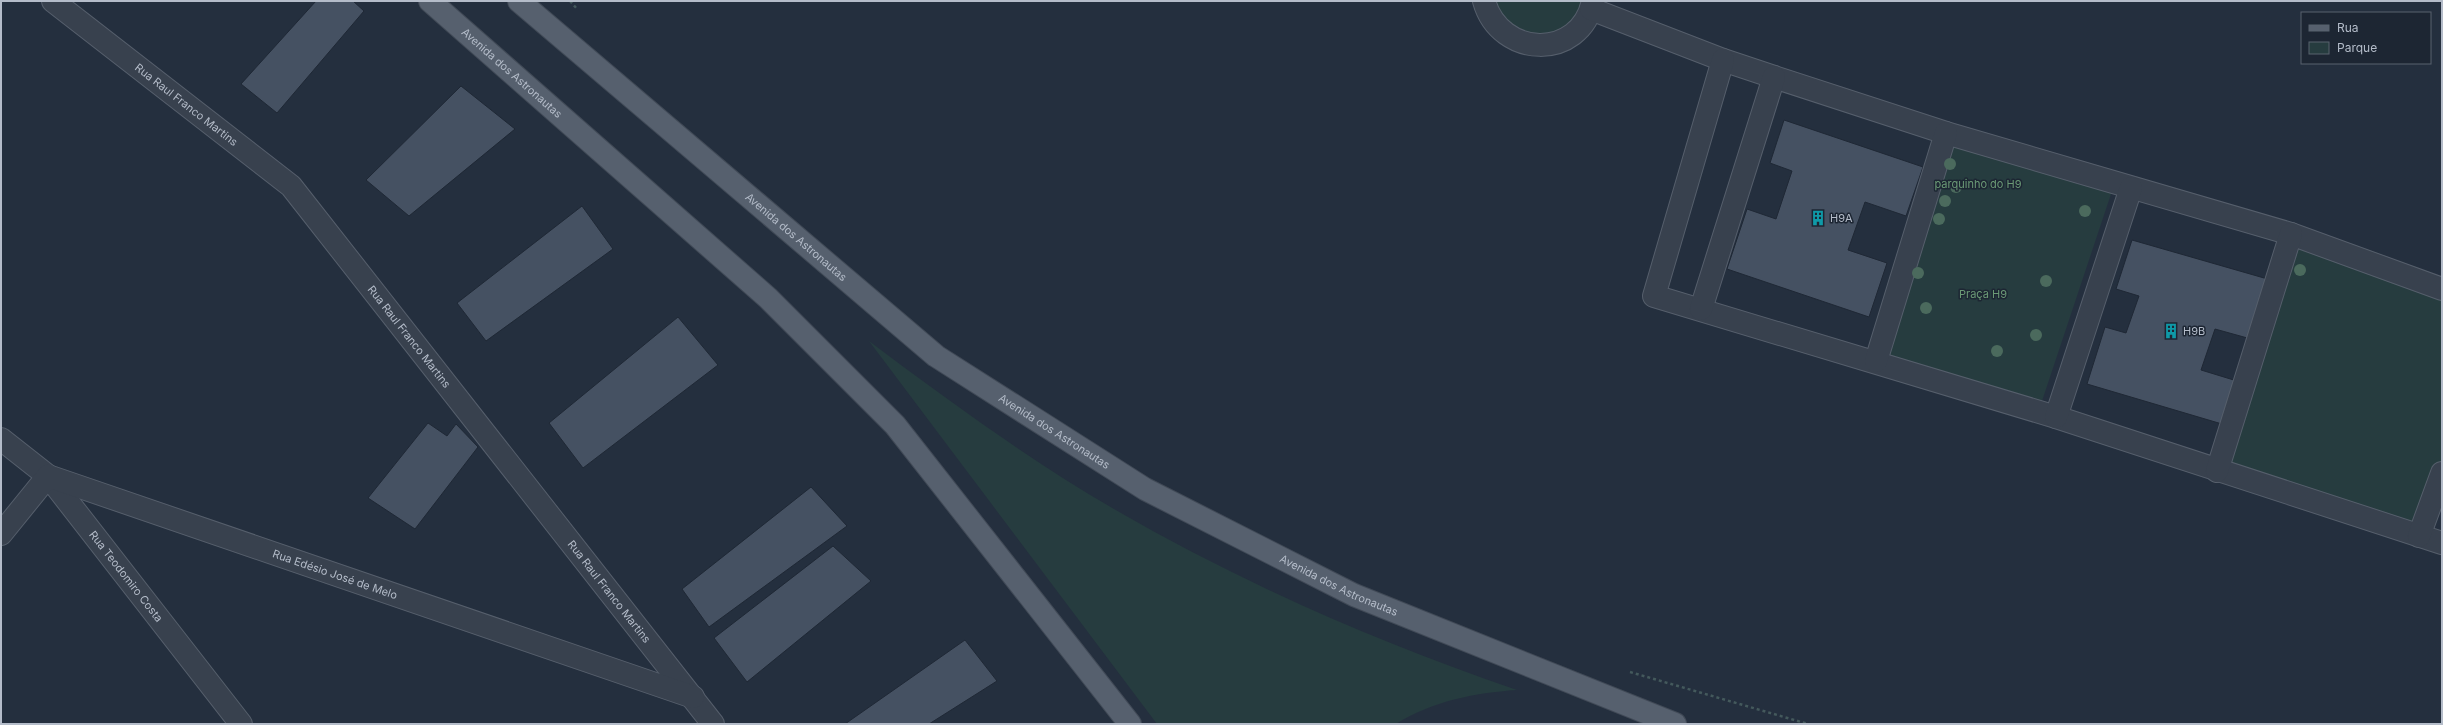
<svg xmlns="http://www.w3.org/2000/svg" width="2443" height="725" font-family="Inter,sans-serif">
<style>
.green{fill:#263c3f}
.building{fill:#455162;stroke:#1f2835}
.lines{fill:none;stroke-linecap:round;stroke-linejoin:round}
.minor-casing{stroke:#565f6c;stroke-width:24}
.major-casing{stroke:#414a57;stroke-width:24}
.path{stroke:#44595c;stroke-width:2.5;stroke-dasharray:3 3;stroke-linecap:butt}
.minor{stroke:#38414e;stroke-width:22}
.major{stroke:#56606e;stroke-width:22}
.tree{fill:#4b6a5d}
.labels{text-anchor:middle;stroke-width:3;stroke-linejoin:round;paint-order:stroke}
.street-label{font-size:11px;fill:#b4bcc9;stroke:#1d2633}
.park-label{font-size:11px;fill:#6b9a76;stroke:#1d2633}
.poi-label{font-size:11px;fill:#b4bcc9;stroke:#1d2633;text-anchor:start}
</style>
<rect width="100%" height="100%" fill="#242f3e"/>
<g class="green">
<path d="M1491 1H1585C1562 41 1555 37 1512 30Z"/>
<path d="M1949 125 2116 179 2036 419 1863 364Z"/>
<path d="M2292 229 2442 282V462L2415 540 2207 473Z"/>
<path d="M869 341C949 401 1028 459 1114 509 1242 583 1377 642 1517 690 1474 693 1433 701 1396 724H1157Z"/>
</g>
<g class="building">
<path d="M316 1H353L364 11 277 113 241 84Z"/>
<path d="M461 86 515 129 409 216 366 180Z"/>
<path d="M1784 120 1923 167 1906 216 1865 202 1848 250 1887 263 1869 317 1727 269 1747 209 1776 219 1792 171 1770 163Z"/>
<path d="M582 206 613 249 486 341 457 303Z"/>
<path d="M2132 240 2271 280 2251 339 2215 329 2201 370 2237 381 2222 424 2087 384 2105 327 2126 333 2139 296 2116 289Z"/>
<path d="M678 317 718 365 583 468 549 423Z"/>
<path d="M428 423 447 436 456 424 478 447 415 529 368 498Z"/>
<path d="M811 487 847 526 709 627 682 589Z"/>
<path d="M833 546 871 581 747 682 714 638Z"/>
<path d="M965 640 997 681 929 724H845Z"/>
</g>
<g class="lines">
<defs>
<g id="minor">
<path id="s1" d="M53 1 291 186 713 724"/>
<path d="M1484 1C1500 58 1580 61 1593 1"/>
<path d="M1591 9 1723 60 1774 77 1946 133 2291 234 2442 289"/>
<path d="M1723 60 1654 296 2056 417 2442 543"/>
<path d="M1701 309 1774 77"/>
<path d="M1876 361 1946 133"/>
<path d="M2056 417 2131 188"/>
<path id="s2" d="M1 439 48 476 241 724"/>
<path d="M2217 471 2291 234"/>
<path id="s3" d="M1 534 48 476 693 697"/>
<path d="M2419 536 2442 473"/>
</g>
<g id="major">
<path id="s4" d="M430 1 768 298 895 425 1130 724"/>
<path id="s5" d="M519 1 936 356 1145 489 1354 595 1675 724"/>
</g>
</defs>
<use href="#minor" class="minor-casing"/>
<use href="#major" class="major-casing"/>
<g class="path">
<path d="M570 1 578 10"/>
<path d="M1630 672 1808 724"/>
</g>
<use href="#minor" class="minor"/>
<use href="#major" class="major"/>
</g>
<g class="tree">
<circle cx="1950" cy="164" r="6"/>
<circle cx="1956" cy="187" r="6"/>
<circle cx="1945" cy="201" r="6"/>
<circle cx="2085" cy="211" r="6"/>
<circle cx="1939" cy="219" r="6"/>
<circle cx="2300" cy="270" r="6"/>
<circle cx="1918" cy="273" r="6"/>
<circle cx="2046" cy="281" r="6"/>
<circle cx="1926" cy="308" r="6"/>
<circle cx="2036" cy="335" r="6"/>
<circle cx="1997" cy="351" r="6"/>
</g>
<defs>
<symbol id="building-bare" viewBox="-9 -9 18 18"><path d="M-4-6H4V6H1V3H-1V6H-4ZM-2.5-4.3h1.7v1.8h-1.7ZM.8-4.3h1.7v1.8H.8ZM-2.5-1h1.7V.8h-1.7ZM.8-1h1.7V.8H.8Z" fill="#0f9aa8" stroke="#1d2633" stroke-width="2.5" paint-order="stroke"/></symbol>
</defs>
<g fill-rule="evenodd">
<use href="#building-bare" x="1807" y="207" width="22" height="22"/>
<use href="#building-bare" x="2160" y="320" width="22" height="22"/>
</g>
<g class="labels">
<g class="street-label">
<text dy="4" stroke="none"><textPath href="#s4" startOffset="109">Avenida dos Astronautas</textPath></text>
<text dy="4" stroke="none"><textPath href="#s1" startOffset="169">Rua Raul Franco Martins</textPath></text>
<text dy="4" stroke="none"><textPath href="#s5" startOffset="364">Avenida dos Astronautas</textPath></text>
<text dy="4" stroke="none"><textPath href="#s1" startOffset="493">Rua Raul Franco Martins</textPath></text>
<text dy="4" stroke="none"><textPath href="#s5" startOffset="688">Avenida dos Astronautas</textPath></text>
<text dy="4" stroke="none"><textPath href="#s3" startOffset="378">Rua Edésio José de Melo</textPath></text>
<text dy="4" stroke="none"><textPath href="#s2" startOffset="187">Rua Teodomiro Costa</textPath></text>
<text dy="4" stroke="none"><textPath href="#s5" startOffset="1012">Avenida dos Astronautas</textPath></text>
<text dy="4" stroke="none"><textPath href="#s1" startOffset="817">Rua Raul Franco Martins</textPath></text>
</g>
<g class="park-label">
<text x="1978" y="188">parquinho do H9</text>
<text x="1983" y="298">Praça H9</text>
</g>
<g class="poi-label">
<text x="1830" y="222">H9A</text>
<text x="2183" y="335">H9B</text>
</g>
</g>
<rect width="2443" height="725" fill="none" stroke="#b4bcc9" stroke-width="4"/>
<rect x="2301" y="12" width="130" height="52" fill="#1d2633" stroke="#59626f"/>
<rect x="2309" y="25" width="20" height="6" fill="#56606e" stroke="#59626f"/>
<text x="2337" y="32" font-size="12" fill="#b4bcc9">Rua</text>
<rect x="2309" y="42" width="20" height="12" fill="#263c3f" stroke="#59626f"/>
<text x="2337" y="52" font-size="12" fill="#b4bcc9">Parque</text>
</svg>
